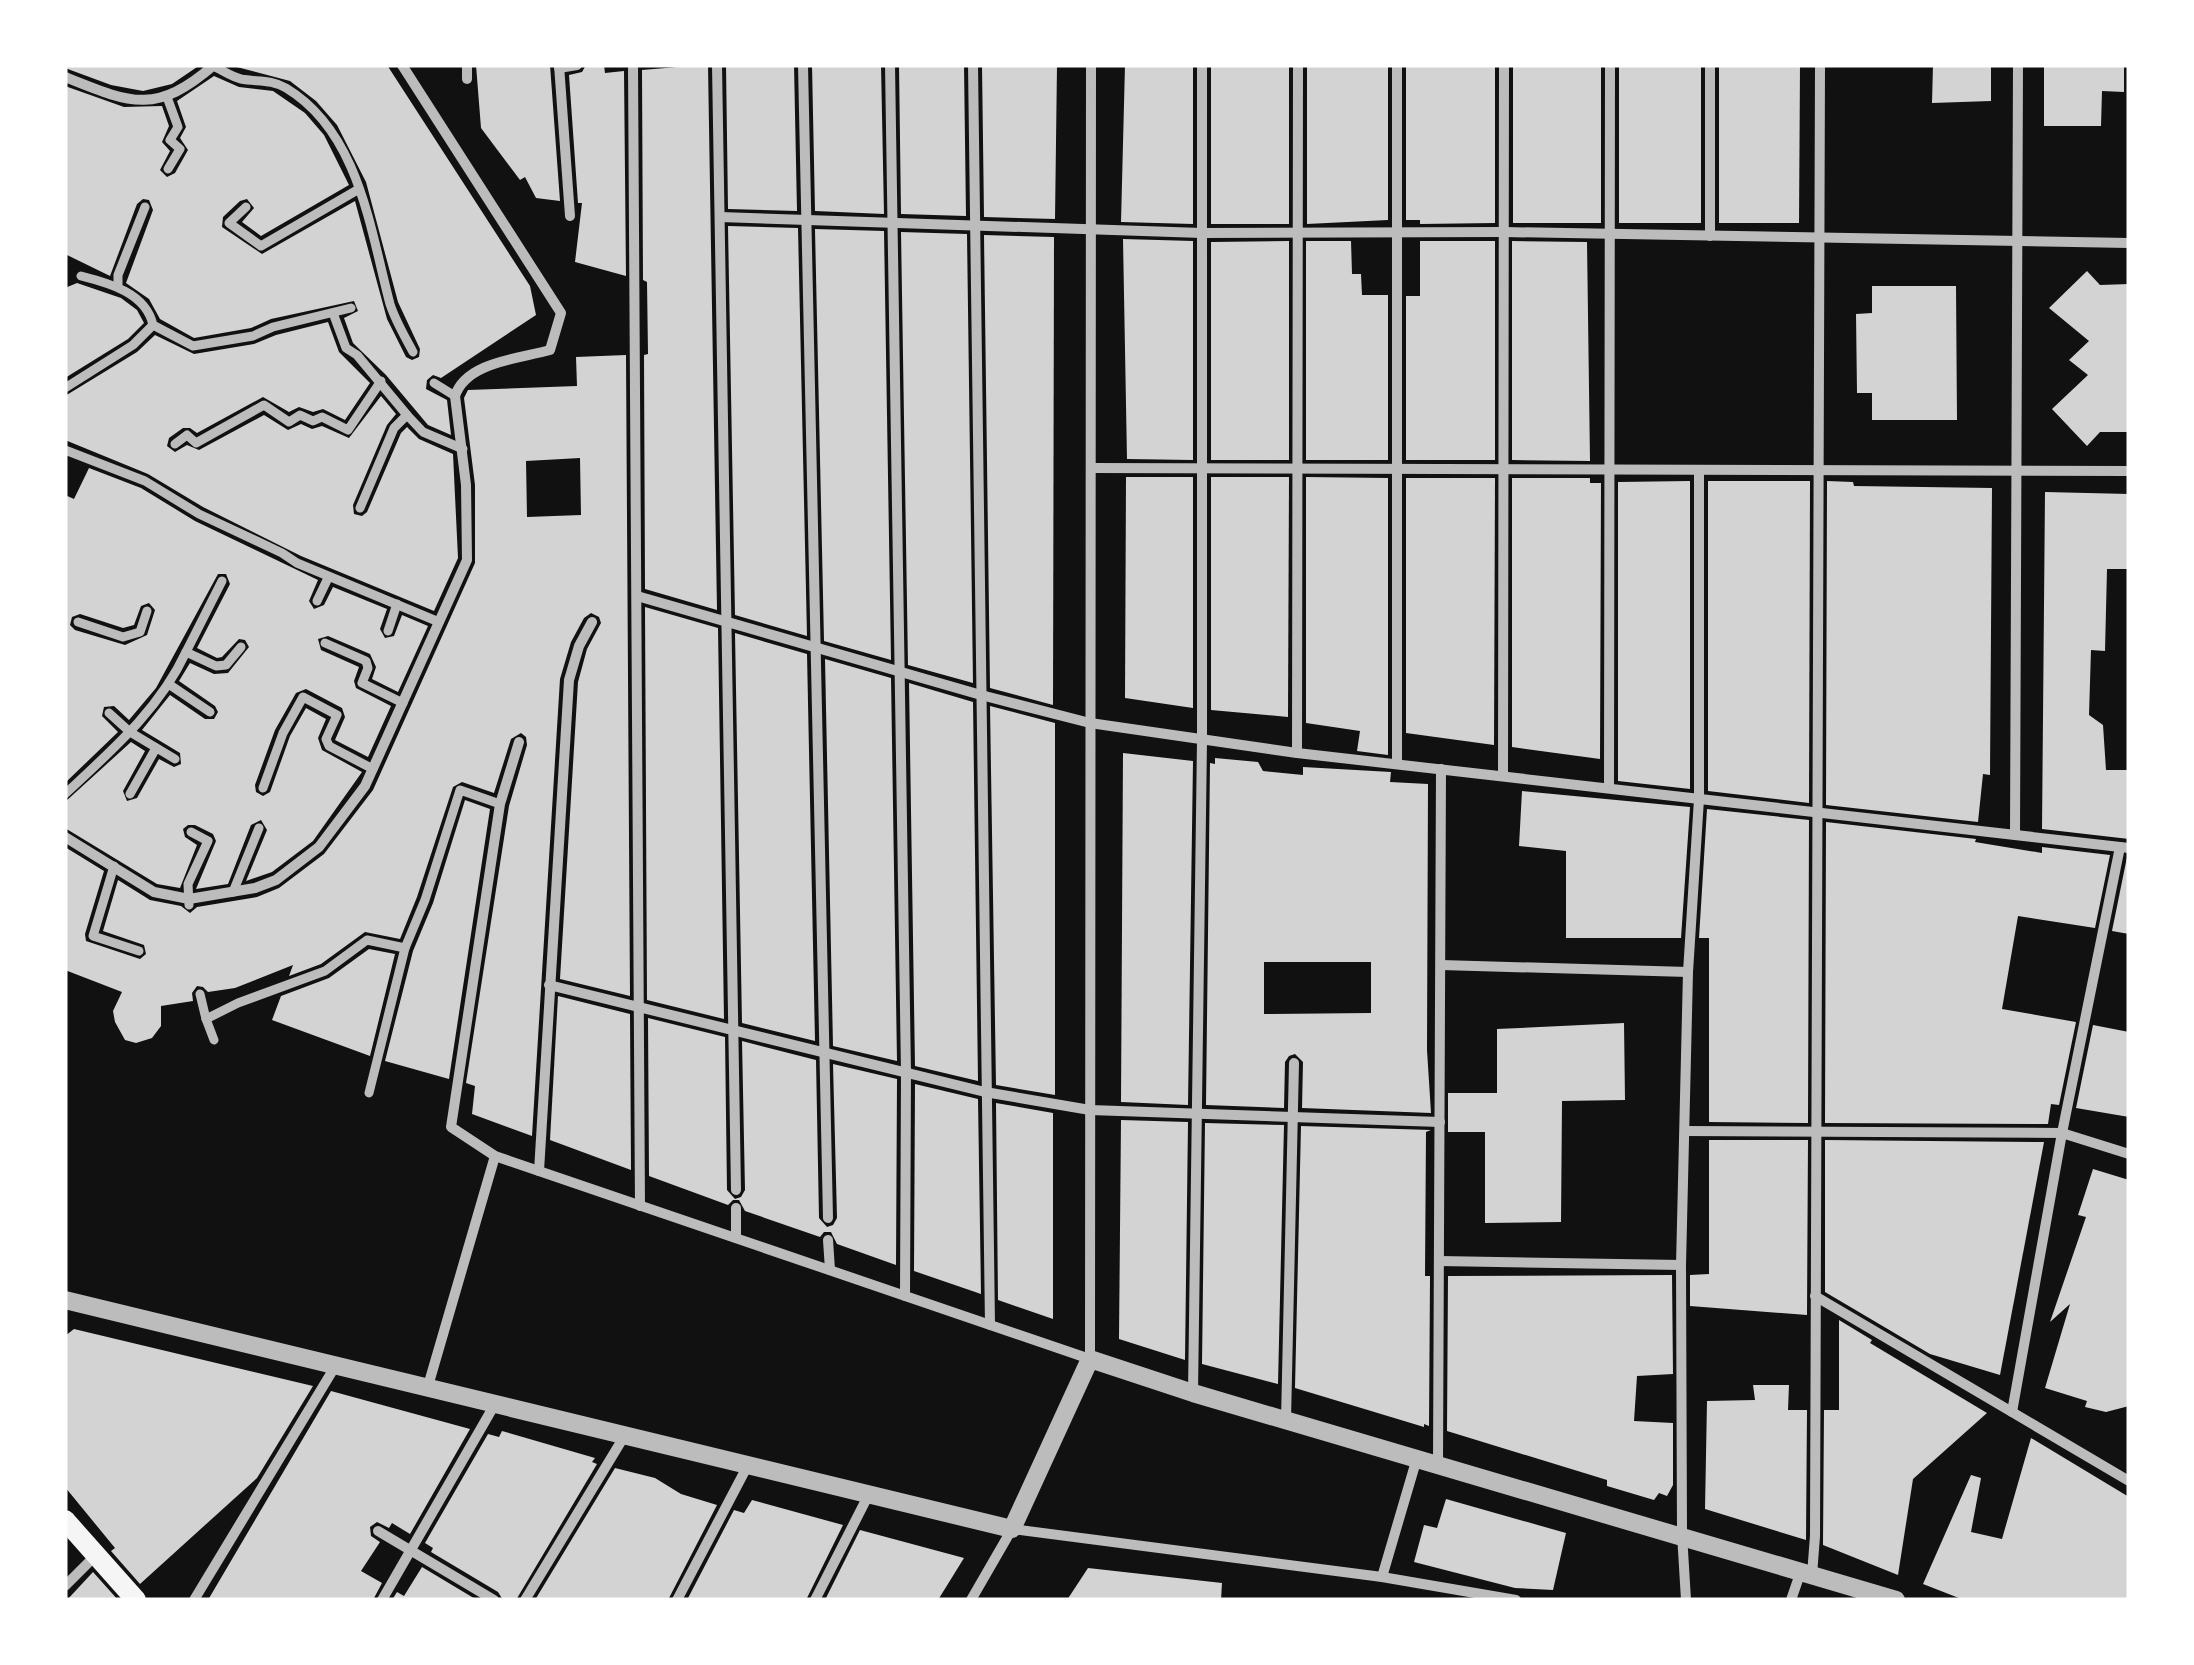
<svg xmlns="http://www.w3.org/2000/svg" width="2194" height="1665" font-family="Signika,sans-serif">
<style>
.building{fill:#d3d3d3;fill-rule:evenodd}
.lines{fill:none;stroke-linecap:round;stroke-linejoin:round}
.pedestrian{stroke:#bcbcbc;stroke-width:9}
.minor{stroke:#bcbcbc;stroke-width:10}
.tertiary{stroke:#bcbcbc;stroke-width:18}
.secondary{stroke:#f5f5f5;stroke-width:20}
</style>
<rect width="100%" height="100%" fill="#111"/>
<g class="building">
<path d="M65 65H200L172 84 143 91 111 85 65 68Z"/>
<path d="M229 65H387L530 286 536 315 441 378 433 375 427 380 426 389 447 400 451 435 428 425 386 375 353 343 344 318 358 311 354 301 271 319 251 328 194 338 160 319 149 299 126 283 153 210 149 200 143 199 137 204 110 276 65 254V86L124 107 162 106 169 126 162 142 170 151 160 170 167 177 175 173 188 150 180 138 186 127 177 101 214 76 239 87 273 91 305 113 324 135 349 185 261 236 242 222 254 208 247 199 240 201 223 217 222 227 262 254 355 201 387 319 406 357 412 360 419 357 420 349 398 302 366 182 337 125 316 101 290 81Z"/>
<path d="M476 65H550L560 201 536 198 525 177 520 180 481 128Z"/>
<path d="M586 65H604L605 73 624 71 626 276 575 262 582 203H578L569 75 582 72Z"/>
<path d="M701 65H708L717 610 645 589 644 355 648 354 647 282 643 280 642 70Z"/>
<path d="M726 65H794L797 211 728 209Z"/>
<path d="M812 65H881L884 214 815 211Z"/>
<path d="M899 65H964L966 216 901 214Z"/>
<path d="M982 65H1057L1055 219 984 217Z"/>
<path d="M1125 65H1193V224L1121 222Z"/>
<rect x="1211" y="65" width="78" height="159"/>
<path d="M1307 65H1388V220L1307 224Z"/>
<path d="M1406 65H1495V223L1420 224V220H1406Z"/>
<rect x="1513" y="65" width="88" height="158"/>
<rect x="1619" y="65" width="82" height="158"/>
<path d="M1719 65H1800L1799 223H1719Z"/>
<path d="M1933 65H1991V101L1932 103Z"/>
<path d="M2044 65H2124V92L2102 91 2101 126H2044Z"/>
<path d="M728 226 798 228 807 636 735 615Z"/>
<path d="M815 229 884 231 891 660 824 641Z"/>
<path d="M901 232 967 234 973 683 908 665Z"/>
<path d="M984 235 1054 237 1053 705 990 688Z"/>
<path d="M1123 239 1193 241V460L1127 459Z"/>
<path d="M1289 241V460H1211V242Z"/>
<path d="M1306 241H1351L1352 274H1361L1362 295H1388V460H1306Z"/>
<path d="M1420 241H1495V460H1406V296H1420Z"/>
<path d="M1512 241 1587 242 1590 461 1512 460Z"/>
<path d="M2087 271 2100 285 2129 284V432H2100L2087 446 2052 409 2088 375 2069 360 2089 341 2049 308Z"/>
<path d="M77 283 121 298 137 310 144 323 128 339 65 378V288Z"/>
<path d="M1872 286H1956L1957 420H1872V393H1857L1856 314 1872 313Z"/>
<path d="M328 322 339 352 370 383 345 420 323 409 313 412 299 407 289 412 263 397 197 433 190 428H183L169 438 167 446 175 452 187 445 199 450 264 415 288 430 301 424 312 429 322 426 349 438 381 396 396 414 387 425 353 505 354 514 362 516 367 512 401 433 407 427 419 439 453 454 458 558 434 611 301 556 203 507 148 474 65 440V396L137 352 155 335 194 354 254 344 276 335Z"/>
<path d="M626 355 630 996 560 979 578 682 587 649 601 623 599 617 591 613 584 618 571 642 560 679 532 1136 472 1114 475 1086 466 1083 509 806 527 745 526 737 521 733 511 739 494 793 462 782 453 787 417 897 400 939 365 932 321 964 289 976 293 965 235 988 208 992 203 987 197 986 192 993 193 1001 161 1006V1026L152 1038 136 1043 125 1040 115 1022 113 1011 122 992 65 970V847L104 871 85 934 86 941 140 959 146 954 144 945 103 931 118 880 150 900 181 906 190 913 197 907 257 897 279 888 324 854 373 790 475 563V485L464 398 468 390 577 386 576 357ZM580 458 581 515 527 517 526 461Z"/>
<path d="M89 468 141 488 195 521 318 580 309 601 314 609 324 605 333 587 387 609 380 629 385 638 394 636 402 615 428 626 398 692 372 679 376 667 370 654 328 636 318 639 321 650 359 667 354 681 356 688 391 706 368 757 335 740 345 717 342 708 306 689 296 693 275 730 255 785 256 792 263 796 270 792 290 736 306 708 326 719 318 738 322 750 362 772 313 841 272 872 246 881 267 830 261 820 251 825 228 884 196 889 216 841 213 834 195 825H188L183 829 185 837 197 845 180 888 157 884 65 828V802L131 742 145 751 123 791 127 801 137 798 159 759 174 767 181 764 180 753 142 730 170 695 205 719H214L218 712 215 706 179 681 190 663 214 674 228 673 249 647 245 640 239 639 222 657 217 658 197 648 230 584 226 574H218L156 688 129 720 114 706 104 707 102 716 118 732 65 783V495L74 499ZM149 603 155 610 147 635 125 645 75 630 70 625 72 617 80 614 123 628 134 625 141 606Z"/>
<path d="M1126 477H1193V708L1125 698Z"/>
<path d="M1211 477H1289L1288 717 1211 710Z"/>
<path d="M1306 477 1388 478V755L1357 751 1360 731 1306 723Z"/>
<path d="M1406 478H1495L1494 745 1406 733Z"/>
<path d="M1512 478H1590V483H1601L1600 759 1512 747Z"/>
<path d="M1690 481V789L1618 781V482Z"/>
<path d="M1708 481H1810L1809 803 1708 791Z"/>
<path d="M1827 481 1853 482 1854 486 1992 488 1990 775 1983 774 1978 822 1826 805Z"/>
<path d="M2045 492 2129 494V569H2107L2105 651 2091 650 2089 715 2103 725 2106 770H2129V839L2042 829Z"/>
<path d="M645 607 718 628 724 1019 647 1000Z"/>
<path d="M735 633 807 654 815 1041 742 1023Z"/>
<path d="M825 659 891 678 897 1061 833 1046Z"/>
<path d="M909 683 973 702 978 1081 915 1066Z"/>
<path d="M990 706 1055 723V1095L996 1085Z"/>
<path d="M1123 753 1193 761 1188 1105 1121 1102Z"/>
<path d="M1215 758 1258 762 1263 771 1303 775V767L1391 772 1390 782 1428 784 1427 1050 1431 1113 1302 1108 1303 1062 1295 1054 1289 1056 1285 1062 1284 1108 1206 1105 1210 763 1215 764ZM1264 962H1371V1013L1264 1014Z"/>
<path d="M1522 791 1690 807 1681 938H1566V851L1519 846Z"/>
<path d="M465 800 490 809 449 1079 385 1061 413 951 433 903Z"/>
<path d="M1707 809 1809 820 1808 1123 1709 1122V938H1699Z"/>
<path d="M1826 822 1976 839 1975 842 2042 853V847L2110 855 2095 928 2018 916 2002 1009 2076 1022 2059 1105 2051 1104 2048 1124 1825 1123Z"/>
<path d="M2127 857H2129V934L2112 931Z"/>
<path d="M369 949 395 954 370 1056 272 1020 281 996 329 978Z"/>
<path d="M558 996 630 1014 631 1170 550 1140Z"/>
<path d="M648 1018 725 1037 727 1190 735 1199 741 1197 745 1190 742 1041 816 1060 819 1218 827 1227 833 1225 837 1218 833 1064 897 1079 896 1265 837 1244 831 1232H824L820 1237 745 1211 739 1200H733L728 1205 649 1176Z"/>
<path d="M1624 1023 1625 1100 1562 1101 1561 1222 1485 1223V1132H1448V1093H1497V1029Z"/>
<path d="M2093 1025 2129 1032V1117L2076 1108Z"/>
<path d="M915 1084 978 1099 981 1294 914 1271Z"/>
<path d="M996 1103 1053 1113V1319L998 1300Z"/>
<path d="M1121 1120 1188 1122 1185 1360 1119 1339Z"/>
<path d="M1205 1123 1284 1125 1278 1384 1202 1364Z"/>
<path d="M1301 1126 1431 1130 1426 1132 1425 1276H1430L1429 1426 1424 1424V1427L1295 1388Z"/>
<path d="M1709 1140H1808L1807 1315 1690 1306V1275L1709 1274Z"/>
<path d="M1825 1140 2044 1142 2000 1375 1930 1354 1825 1292Z"/>
<path d="M2093 1169 2129 1180V1406L2106 1412 2085 1407 2087 1401 2045 1388 2070 1304 2050 1322 2086 1217 2078 1215Z"/>
<path d="M1672 1275 1673 1374 1637 1376 1634 1421 1673 1423V1485L1667 1496 1659 1493 1654 1500 1607 1486V1480L1447 1431 1448 1276Z"/>
<path d="M1839 1320 1872 1340 1870 1343 1987 1413 1913 1479 1898 1575 1823 1545 1824 1410H1839Z"/>
<path d="M74 1329 313 1386 257 1478 140 1584 111 1551 115 1548 65 1487V1336Z"/>
<path d="M1753 1385H1789L1788 1410H1807L1806 1540 1705 1509 1707 1401 1755 1400Z"/>
<path d="M331 1391 470 1429 410 1534 392 1523 389 1528 377 1522 370 1527 371 1536 380 1542 361 1571 382 1583 373 1600H208Z"/>
<path d="M502 1431 595 1458 592 1462 597 1464 516 1600H503L498 1592 431 1552 433 1548 425 1543 488 1434 499 1437Z"/>
<path d="M2031 1438 2129 1497V1600H1964L1923 1584 1971 1475 1981 1478 1971 1532 2002 1539Z"/>
<path d="M615 1468 655 1478 681 1494 717 1505 668 1600H535Z"/>
<path d="M1446 1499 1566 1533 1553 1590 1515 1588 1414 1562 1424 1525 1437 1528Z"/>
<path d="M752 1500 843 1525 806 1600H687L734 1510 744 1513Z"/>
<path d="M860 1530 964 1558 938 1600H825Z"/>
<path d="M422 1567 477 1600H392L397 1592 404 1596Z"/>
<path d="M1088 1568 1222 1583 1221 1600H1067Z"/>
<path d="M93 1572 118 1600H67Z"/>
</g>
<g class="lines">
<g class="pedestrian">
<path d="M213 66C222 70 232 77 241 79 257 82 271 79 286 88 359 132 370 229 390 304 395 320 405 337 413 352"/>
<path d="M167 97 178 127 170 140 180 149 168 169"/>
<path d="M246 207 229 223 261 246 359 189"/>
<path d="M81 276C109 283 146 293 153 325L193 346 253 336 273 327 351 308"/>
<path d="M118 285V275L145 207"/>
<path d="M333 313 346 348 357 355 407 415 423 432 463 449"/>
<path d="M434 383 455 396"/>
<path d="M65 388 133 345 153 325"/>
<path d="M175 444 187 435 196 443 264 405 289 422 300 415 313 421 322 417 348 430 381 381"/>
<path d="M65 450 145 481 199 514 282 553 297 563 439 622"/>
<path d="M360 508 394 428 407 415"/>
<path d="M222 581 186 652 216 666 226 665 241 647"/>
<path d="M317 601 328 578"/>
<path d="M78 622 123 637 140 632 147 611"/>
<path d="M388 631 397 604"/>
<path d="M325 643 366 661 368 668 362 683 403 703"/>
<path d="M170 685 210 712"/>
<path d="M109 713 130 732 175 759"/>
<path d="M263 788 283 733 303 697 337 715 326 739 329 746 373 769"/>
<path d="M65 794C111 751 159 710 186 652"/>
<path d="M130 794 156 748"/>
<path d="M114 866 93 936 139 951"/>
<path d="M233 892 259 828"/>
<path d="M189 905 188 884 208 841 191 832"/>
<path d="M200 994 206 1019"/>
<path d="M214 1040 206 1019 238 1003 325 971 367 940 405 948"/>
<path d="M369 1093 405 948 425 900 460 790 500 804"/>
</g>
<g class="minor">
<path d="M467 65V79"/>
<path d="M559 65 570 216"/>
<path d="M633 65 640 1206"/>
<path d="M717 65 736 1190"/>
<path d="M803 65 828 1218"/>
<path d="M890 65 906 1073 905 1296"/>
<path d="M973 65 990 1325"/>
<path d="M1710 65V236"/>
<path d="M559 68 577 65"/>
<path d="M65 77C132 104 156 115 214 65"/>
<path d="M720 217 1202 233 1504 232 2129 243"/>
<path d="M1091 468 2129 471"/>
<path d="M637 596 981 695 1090 723 1297 753 2129 848"/>
<path d="M519 742 500 804 451 1127 495 1156 1090 1359 1091 65"/>
<path d="M1297 753 1298 65"/>
<path d="M1397 763V65"/>
<path d="M1503 776 1504 65"/>
<path d="M1609 787 1610 65"/>
<path d="M2015 834 2018 65"/>
<path d="M65 837 154 892 189 899 255 888 276 880 319 847 365 786 467 560 466 485 455 396C466 362 518 359 550 350L561 313 402 65"/>
<path d="M1441 965 1688 972"/>
<path d="M549 985 985 1092 1090 1110 1440 1122"/>
<path d="M1685 1131 2062 1133 2129 1154"/>
<path d="M539 1171 569 680 579 646 592 622"/>
<path d="M736 1208V1238"/>
<path d="M828 1240 830 1270"/>
<path d="M1439 1261 1681 1265"/>
<path d="M1815 1296 2129 1481"/>
<path d="M428 1386 495 1156"/>
<path d="M1193 1393 1202 741V65"/>
<path d="M2012 1412 2062 1133 2120 847"/>
<path d="M1286 1420 1294 1063"/>
<path d="M1438 1464 1441 769"/>
<path d="M378 1531 494 1600"/>
<path d="M1812 1575 1815 1536 1820 65"/>
<path d="M1382 1577 1417 1458"/>
<path d="M65 1586 96 1555"/>
<path d="M194 1600 336 1365"/>
<path d="M382 1600 495 1404"/>
<path d="M525 1600 625 1435"/>
<path d="M677 1600 748 1465"/>
<path d="M815 1600 869 1494"/>
<path d="M971 1600 1012 1529 1382 1577 1516 1600"/>
<path d="M1686 1600 1682 1534 1681 1265 1688 972 1699 799V470"/>
<path d="M1791 1600 1801 1571"/>
</g>
<path class="tertiary" d="M65 1300 1012 1529 1090 1359 1193 1393 1896 1600"/>
<path class="secondary" d="M65 1520 136 1600"/>
</g>
<rect width="2194" height="1665" fill="none" stroke="#ffffff" stroke-width="135"/>
</svg>
